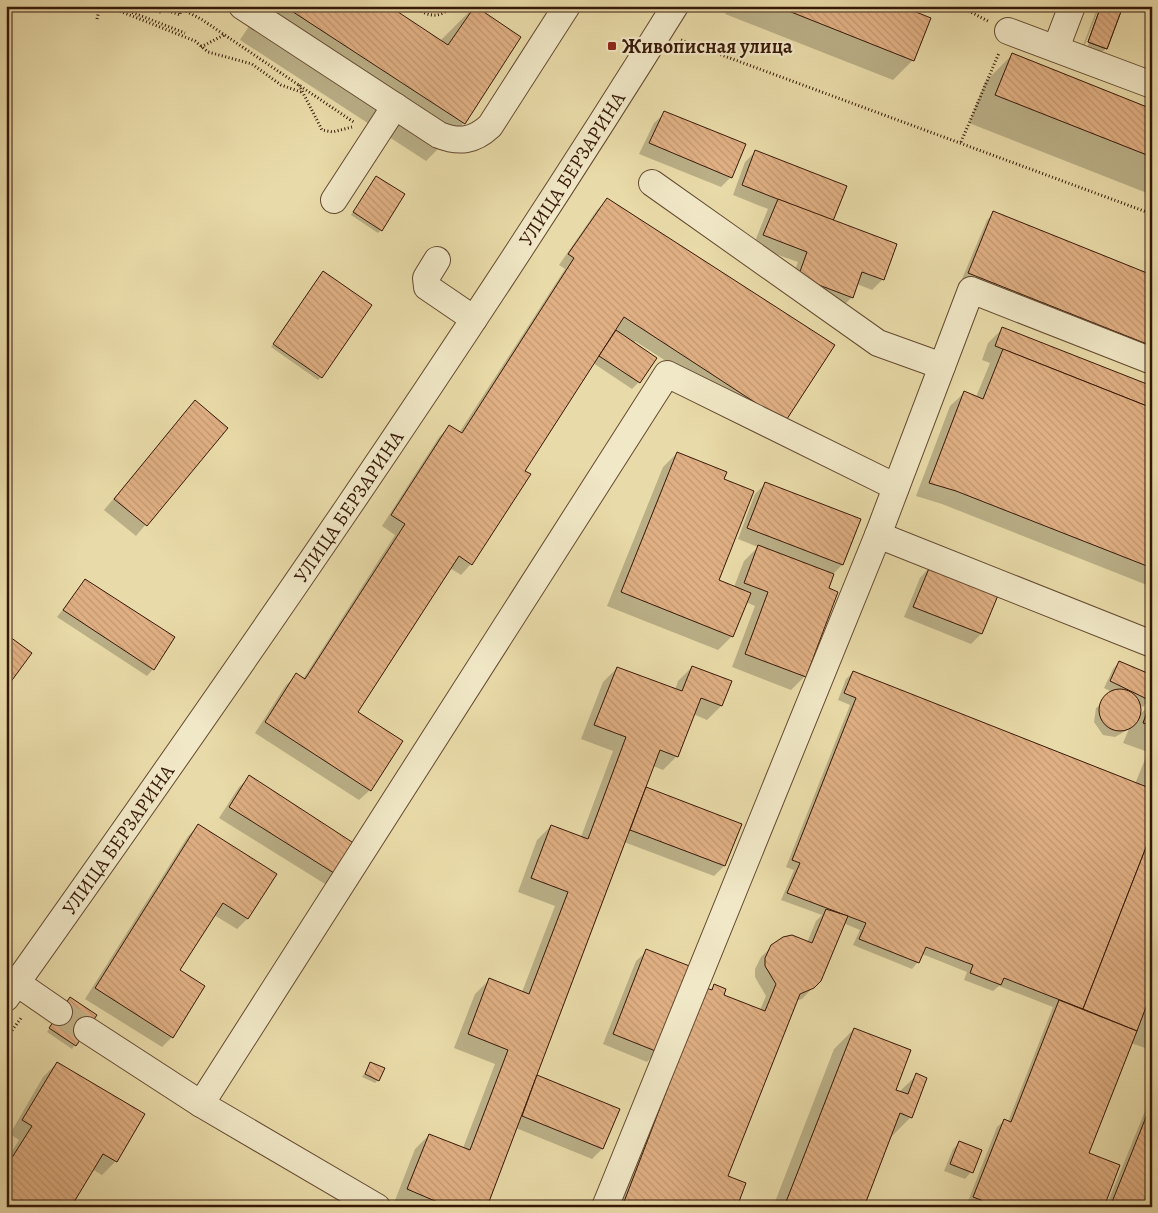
<svg xmlns="http://www.w3.org/2000/svg" width="1158" height="1213" font-family="Alegreya,serif">
<style>
.shadow{fill:#0003;fill-rule:evenodd}
.building{fill:url(#building-back-hatch);stroke:#371808}
.lines{fill:none;stroke-linecap:round;stroke-linejoin:round}
.minor-tunnel{stroke:#c5b489;stroke-width:26;stroke-dasharray:26 13;stroke-linecap:butt}
.minor-casing{stroke:#644930;stroke-width:28}
.path{stroke:#371808;stroke-width:3;stroke-dasharray:1 2.5;stroke-linecap:butt}
.minor{stroke:#f1e8c7;stroke-width:26}
.poi-dot{fill:#8f2418;stroke:#f1e8c7;stroke-width:2}
.labels{text-anchor:middle;stroke-width:4.5;stroke-linejoin:round;paint-order:stroke}
.poi-label{font-size:20px;font-weight:bold;fill:#371808;stroke:#f1e8c7;text-anchor:start}
.street-label{font-size:20px;fill:#371808;stroke:#f1e8c7}
</style>
<defs>
<pattern id="building-back-hatch" width="6" height="6" patternUnits="userSpaceOnUse" patternTransform="scale(1.25)"><rect width="6" height="6" fill="#e0b084"/><path d="M-1 5l2 2M0 0l6 6M5-1l2 2" fill="none" stroke="#c19770"/></pattern>
</defs>
<rect width="100%" height="100%" fill="#e9dba9"/>
<filter id="stains"><feTurbulence type="fractalNoise" baseFrequency=".004" numOctaves="4"/><feColorMatrix values="0 0 0 0 .2 0 0 0 0 .09 0 0 0 0 .02 0 0 0 .5 -.17"/></filter>
<radialGradient id="worn" r=".72"><stop offset=".6" stop-color="#630" stop-opacity="0"/><stop offset="1" stop-color="#630" stop-opacity=".3"/></radialGradient>
<g class="shadow">
<path d="M196 6H216L209 13Z"/>
<path d="M262 6H387L440 41 474 7 520 37 464 123 426 161 240 40Z"/>
<path d="M511 6H529L522 13Z"/>
<path d="M728 6H897L913 60 893 80 725 14Z"/>
<path d="M1098 6H1100L1084 47 1087 48 1103 6 1106 48 1099 55 1082 48Z"/>
<path d="M1130 6H1152V15Z"/>
<path d="M1152 25V42L1145 40Z"/>
<path d="M1152 53V75L1144 73Z"/>
<path d="M1012 55 1152 110V195L969 123 985 82Z"/>
<path d="M665 113 731 177 721 187 639 154 654 123Z"/>
<path d="M756 151 832 222 883 279 872 290 857 284 852 297 841 308 788 288 798 262 753 246 768 209 733 195 745 162Z"/>
<path d="M374 180 381 230 378 233 351 215Z"/>
<path d="M607 200 833 345 774 431 635 341 639 382 632 389 593 363 523 471 471 564 461 575 450 568 357 712 370 790 359 800 255 733 286 685 297 675 303 679 395 535 382 526 439 437 449 427 459 433 565 269 559 265 597 210ZM615 329 618 330 612 336V335Z"/>
<path d="M994 213 1152 276V355L962 279 987 220Z"/>
<path d="M320 276 321 377 318 380 271 347Z"/>
<path d="M1002 329 1152 388V587L942 504 916 496 950 406 964 393 976 397 990 363 982 360 988 343Z"/>
<path d="M195 402 227 428 136 536 104 510Z"/>
<path d="M677 453 723 480 717 580 734 587 744 561 758 547 738 539 755 494 765 484 859 520 842 565 833 574 805 676 791 690 732 667 755 606 746 602 732 636 718 650 607 606 663 467Z"/>
<path d="M930 567 981 634 971 644 904 617 920 578Z"/>
<path d="M85 581 153 669 147 676 57 617Z"/>
<path d="M1119 662 1152 675V696L1143 707 1139 705 1140 714 1152 703V1041L1145 1048 1131 1043 1087 1154 1102 1207H975L967 1204 997 1127 1004 1121 1008 1122 1053 1007 999 986 993 991 964 980 967 972 922 954 918 962 912 969 853 945 860 930 843 923 820 980 802 999 795 1001 727 1177 735 1207H616L695 1000 715 986 722 995 760 1010 766 996 755 977V969L761 957 772 946 807 943 816 921 822 915 781 900 794 870 786 867 850 705 838 700 846 679 853 672 1135 784 1148 752 1123 743 1129 729 1115 737 1103 735 1094 722 1096 708 1114 693 1104 688 1113 669Z"/>
<path d="M692 667 721 706 707 720 693 714 677 756 663 770 653 766 645 788 740 824 724 866 714 876 624 842 534 1080 537 1077 618 1109 602 1149 592 1159 516 1128 486 1207H404L394 1203 415 1149 429 1135 463 1148 495 1064 454 1048 475 994 489 980 522 992 555 906 518 892 537 840 551 826 581 837 613 751 581 739 603 682 617 668 675 690 678 681Z"/>
<path d="M250 777 336 874 325 884 219 818 239 787Z"/>
<path d="M198 826 275 874 247 919 237 929 214 915 178 971 172 1037 162 1047 85 999 188 836Z"/>
<path d="M647 951 657 1051 647 1062 603 1044 636 961Z"/>
<path d="M70 998 96 1015 72 1049 47 1032Z"/>
<path d="M854 1029 894 1090 899 1092 917 1075 911 1117 891 1137 863 1207H773L834 1049Z"/>
<path d="M57 1063 116 1161 102 1175 92 1169 6 1207V1161L19 1140 10 1134 43 1077Z"/>
<path d="M371 1063 378 1080 375 1083 362 1077Z"/>
<path d="M1152 1094V1207H1106Z"/>
<path d="M960 1142 980 1151 971 1172 965 1179 944 1171 953 1149Z"/>
</g>
<g class="building">
<path d="M284 6H389L448 45 475 6 521 37 465 124Z"/>
<path d="M776 6H901L931 18 914 61Z"/>
<path d="M1101 6H1123L1107 49 1088 42Z"/>
<path d="M1101 6H1123L1107 49 1088 42Z"/>
<path d="M1012 53 1152 109V157L995 95Z"/>
<path d="M664 111 746 144 732 178 649 143Z"/>
<path d="M755 150 847 186 833 221 742 185Z"/>
<path d="M376 176 405 194 382 231 353 212Z"/>
<path d="M607 198 835 345 785 422 624 317 525 471 531 474 472 565 459 556 358 712 403 741 371 791 265 722 296 673 305 679 405 524 391 515 449 425 462 433 574 258 568 254Z"/>
<path d="M778 199 897 244 884 280 862 272 853 298 798 277 807 252 763 235Z"/>
<path d="M993 211 1152 275V346L968 273Z"/>
<path d="M323 271 372 305 322 378 273 344Z"/>
<path d="M1002 327 1152 386V408L995 346Z"/>
<path d="M616 330 657 358 640 383 599 356Z"/>
<path d="M1003 349 1152 408V568L956 491 929 483 964 391 983 399Z"/>
<path d="M195 400 228 428 147 526 114 499Z"/>
<path d="M677 452 727 472 724 479 754 491 719 580 751 593 733 637 621 592Z"/>
<path d="M765 482 861 519 843 565 747 528Z"/>
<path d="M758 545 834 574 829 588 838 592 806 677 745 654 768 592 744 583Z"/>
<path d="M930 566 999 593 982 634 913 607Z"/>
<path d="M85 579 175 637 154 670 63 610Z"/>
<path d="M6 634 32 653 7 687 6 686Z"/>
<path d="M1119 661 1152 675 1151 701 1110 681Z"/>
<path d="M692 666 732 681 722 706 701 698 678 757 660 750 487 1207H449L407 1189 429 1134 470 1150 508 1050 468 1034 489 978 529 994 568 892 531 878 551 825 588 839 626 737 594 725 617 667 682 691Z"/>
<path d="M853 671 1152 789V832L1083 1009 1004 978 1001 985 970 973 973 965 926 947 919 963 859 939 866 923 787 893 800 863 792 860 856 698 844 693Z"/>
<circle cx="1120" cy="710" r="21"/>
<path d="M1151 701H1152V726L1143 723Z"/>
<path d="M249 775 355 844 337 875 229 807Z"/>
<path d="M646 787 742 824 725 866 630 830Z"/>
<path d="M198 824 277 874 248 919 223 903 180 970 205 986 173 1038 95 988Z"/>
<path d="M1152 832V1010L1146 1007 1137 1031 1083 1009Z"/>
<path d="M826 909 848 916 821 981 814 988 800 994 728 1176 746 1183 737 1207H622L706 988 712 990 714 984 726 989 724 995 765 1011 776 984 765 966V958L771 945 783 937 792 935 812 943Z"/>
<path d="M646 949 692 967 658 1052 613 1034Z"/>
<path d="M70 997 97 1015 76 1046 49 1028Z"/>
<path d="M1059 1000 1137 1031 1089 1153 1120 1165 1104 1207H979L981 1200 973 1197 1004 1119 1011 1122Z"/>
<path d="M854 1028 911 1050 896 1090 908 1094 916 1073 927 1078 912 1118 900 1113 864 1207H784Z"/>
<path d="M57 1062 145 1114 117 1162 103 1154 71 1207H6V1167L32 1126 22 1120Z"/>
<path d="M370 1062 385 1068 379 1081 365 1074Z"/>
<path d="M537 1075 620 1109 603 1149 522 1116Z"/>
<path d="M1152 1102V1207H1110Z"/>
<path d="M959 1141 982 1150 973 1173 950 1164Z"/>
</g>
<g class="lines">
<path class="minor-tunnel" d="M59 1012 87 1030"/>
<defs>
<g id="minor">
<path d="M242 6 439 135C459 143 474 141 490 126L567 6"/>
<path d="M1008 31 1152 85"/>
<path d="M1056 48 1072 6"/>
<path d="M652 183 878 343 942 366"/>
<path d="M334 200 395 106"/>
<path d="M437 260 426 278 427 287 474 319"/>
<path d="M878 535 1152 644"/>
<path d="M17 983 59 1012"/>
<path id="s1" d="M6 998C237 673 464 345 675 6"/>
<path d="M87 1030 201 1104"/>
<path d="M377 1207 201 1104 667 374 896 487"/>
<path d="M605 1207 878 535 971 290 1152 361"/>
</g>
</defs>
<use href="#minor" class="minor-casing"/>
<g class="path">
<path d="M107 6 195 41 208 52 252 64 281 85 301 92"/>
<path d="M116 6 185 33"/>
<path d="M152 6 154 10 163 13"/>
<path d="M155 6 180 15 181 6"/>
<path d="M412 6C426 15 439 21 451 6"/>
<path d="M959 6 988 21"/>
<path d="M180 8 201 19 355 123"/>
<path d="M97 19 100 6"/>
<path d="M681 40 1152 214"/>
<path d="M201 47 224 35"/>
<path d="M299 85 322 130 333 132 352 127"/>
<path d="M961 142 999 53"/>
<path d="M6 1039 21 1018"/>
</g>
<use href="#minor" class="minor"/>
</g>
<rect class="poi-dot" x="607" y="41" width="10" height="10" rx="2.5"/>
<g class="labels">
<g class="poi-label">
<text x="622" y="53">Живописная улица</text>
</g>
<g class="street-label">
<text dy="7" stroke="none"><textPath href="#s1" startOffset="1004">УЛИЦА БЕРЗАРИНА</textPath></text>
<text dy="7" stroke="none"><textPath href="#s1" startOffset="599">УЛИЦА БЕРЗАРИНА</textPath></text>
<text dy="7" stroke="none"><textPath href="#s1" startOffset="194">УЛИЦА БЕРЗАРИНА</textPath></text>
</g>
</g>
<rect width="1158" height="1213" fill="none" stroke="#e9dba9" stroke-width="25"/>
<rect x="8" y="8" width="1143" height="1198" fill="none" stroke="#371808" stroke-width="2.5"/>
<rect x="12" y="12" width="1133" height="1188" fill="none" stroke="#371808"/>
<rect width="100%" height="100%" filter="url(#stains)"/>
<rect width="100%" height="100%" fill="url(#worn)"/>
</svg>
